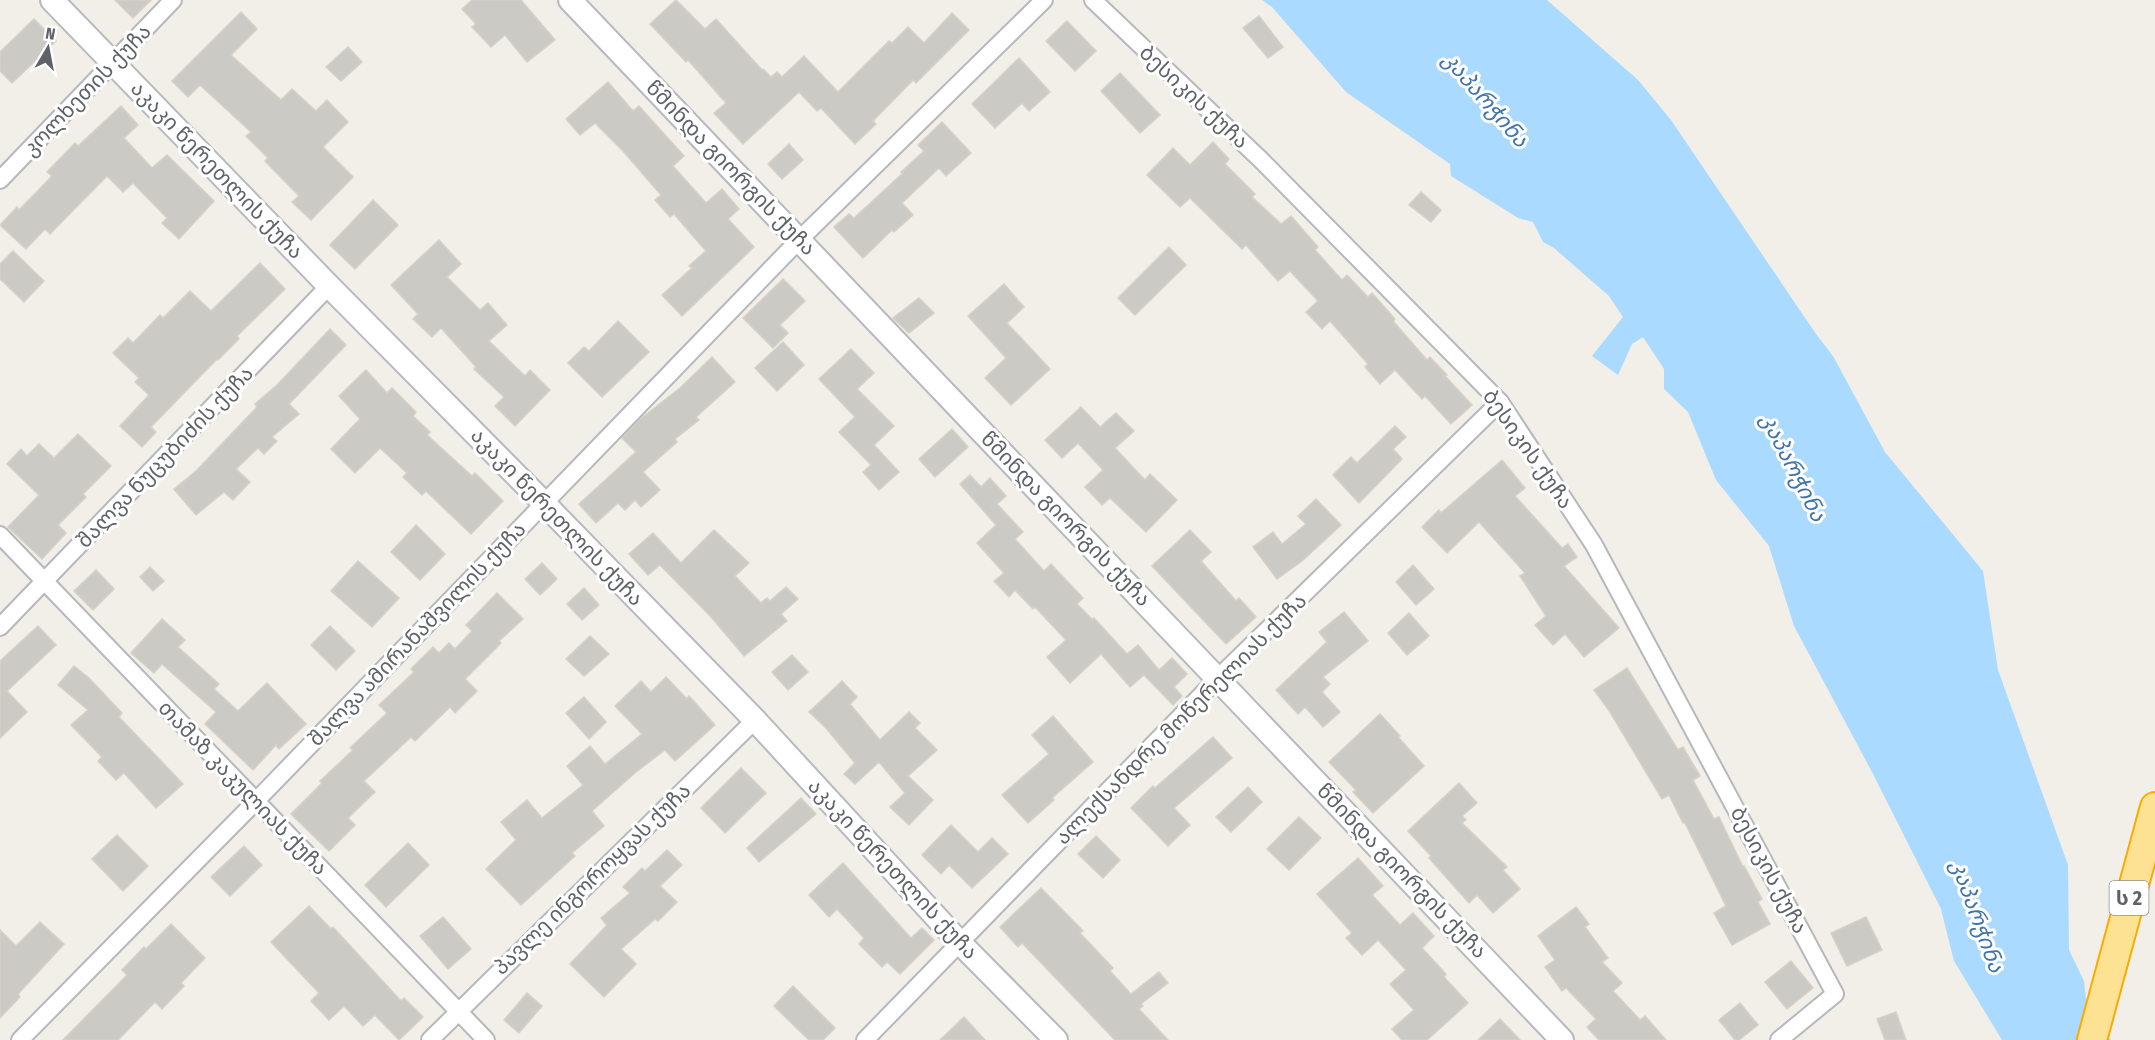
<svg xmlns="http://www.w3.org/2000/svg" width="2155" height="1040" font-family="'Fira Sans Condensed','Noto Sans Georgian',sans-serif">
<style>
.water{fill:#aadaff}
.building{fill:#cccac5;stroke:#d6d1c6;stroke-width:1.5}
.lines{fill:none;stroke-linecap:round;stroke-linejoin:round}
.street-casing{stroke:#b5b8bc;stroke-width:20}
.secondary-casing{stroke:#b6babf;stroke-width:26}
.highway-casing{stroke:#f9ab00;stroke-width:32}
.street{stroke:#fff;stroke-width:16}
.secondary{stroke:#fff;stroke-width:22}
.highway{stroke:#fde293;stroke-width:28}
.labels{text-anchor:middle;stroke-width:6;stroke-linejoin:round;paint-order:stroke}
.shield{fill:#fff;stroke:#8f9295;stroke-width:1.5}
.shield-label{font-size:20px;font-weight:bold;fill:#5f6368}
.street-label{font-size:21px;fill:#5f6368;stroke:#fff}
.water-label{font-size:22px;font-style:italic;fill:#4174aa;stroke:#fff}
</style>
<rect width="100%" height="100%" fill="#f1efe8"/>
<path class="water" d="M1262 0H1547L1638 80 1671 120 1816 334 1833 356 1885 452 1983 571 1998 670 2068 865 2069 950 2084 981 2087 1009 2111 1040H2002L1954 961 1941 909 1872 772 1794 626 1769 546 1716 480 1688 412 1664 389V369L1643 337 1632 344 1618 375 1592 356 1623 317 1609 296 1554 248 1543 242 1533 222 1518 218 1451 176 1450 164 1346 92 1272 7Z"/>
<g class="building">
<path d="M115 0H151L133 18Z"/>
<path d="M472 0H521L555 40 527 62 505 35 491 47 472 27 476 24 462 9Z"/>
<path d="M676 0 705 29 716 19 762 70 763 69 771 77 777 72 782 77 804 56 838 92 889 41 892 43 908 27 924 43 952 13 969 30 916 83 913 80 873 121 876 124 855 144 821 108 817 111 799 92 743 144 714 113 726 103 688 60 686 62 650 24Z"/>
<path d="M241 12 257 29 231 55 281 100 292 89 316 111 327 100 348 122 323 147 353 177 311 220 292 202 299 196 265 161 268 158 246 136 251 132 200 85 188 97 172 81Z"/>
<path d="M1259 16 1283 47 1268 58 1243 28Z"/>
<path d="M34 19 56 41 12 83 0 71V52Z"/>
<path d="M1067 21 1096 51 1075 71 1046 41Z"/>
<path d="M348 47 362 62 341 81 326 67Z"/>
<path d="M1019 58 1050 92 1029 111 1022 103 995 128 972 104Z"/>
<path d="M1120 73 1160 115 1140 133 1101 91Z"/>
<path d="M608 82 633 111 639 106 684 156 673 166 706 203 722 189 739 209 728 219 754 247 682 316 662 295 692 268 689 266 706 251 674 214 670 217 655 200 661 195 623 151 595 123 580 135 566 119Z"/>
<path d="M121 106 138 125 124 138 152 168 167 155 214 201 179 239 162 223 167 218 133 183 123 192 107 176 50 234 45 229 26 249 0 225 17 207 19 210 52 176 47 172 75 143 78 146Z"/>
<path d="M942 122 971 153 946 176 939 168 902 203 913 215 894 232 892 230 863 258 834 227 849 214 854 218 903 173 901 172 924 151 918 145Z"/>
<path d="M1213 142 1229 159 1225 164 1255 194 1252 197 1281 224 1291 216 1318 247 1315 250 1342 280 1347 275 1368 297 1372 293 1395 319 1393 321 1427 360 1430 357 1447 375 1445 376 1472 405 1451 424 1425 396 1422 399 1395 370 1380 384 1365 367 1368 364 1330 321 1322 329 1306 312 1318 301 1290 271 1278 281 1246 245 1242 249 1190 198 1180 207 1147 175 1173 148 1190 165Z"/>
<path d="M789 144 803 160 782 179 768 164Z"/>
<path d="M1421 192 1441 210 1431 222 1409 205Z"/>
<path d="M373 200 398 225 355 269 330 245Z"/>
<path d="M439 240 461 264 447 277 480 310 488 303 507 325 489 341 525 376 530 370 550 390 515 426 495 406 504 397 474 369 476 367 441 328 432 337 413 319 418 314 391 285Z"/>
<path d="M1169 247 1186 265 1135 315 1118 298Z"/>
<path d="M13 251 44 281 24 302 0 279V264Z"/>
<path d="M260 263 285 289 237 336 239 339 218 360 217 359 151 427 156 432 142 447 120 426 149 395 135 382 139 378 113 353 128 338 133 343 160 315 163 318 190 291 211 311Z"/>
<path d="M783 279 805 301 780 325 788 333 773 348 743 318Z"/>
<path d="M1004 284 1024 307 1007 323 1050 369 1011 405 985 378 1006 358 968 316Z"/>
<path d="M919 298 934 313 909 333 893 318Z"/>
<path d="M618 321 649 352 602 397 568 363 584 347 589 351Z"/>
<path d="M330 329 346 345 289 404 299 414 272 437 277 441 264 454 258 448 236 469 250 482 233 500 224 492 196 515 174 489 196 471 257 407 255 404 277 385Z"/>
<path d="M783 342 804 365 777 391 755 368Z"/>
<path d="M851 349 874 373 857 389 894 426 874 445 899 472 879 490 863 472 871 465 839 432 855 417 819 379Z"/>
<path d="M712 357 735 382 696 417 699 420 675 439 677 442 643 472 660 490 641 507 635 500 625 510 618 503 596 523 579 504 636 452 622 438 639 420 680 388Z"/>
<path d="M366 370 387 393 392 388 416 412 413 416 430 432 427 435 472 476 475 473 503 501 471 534 426 491 422 495 403 477 407 473 380 448 355 473 331 449 360 419 339 396Z"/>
<path d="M1081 407 1100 427 1116 413 1134 431 1115 448 1145 480 1150 474 1177 500 1146 532 1110 498 1102 505 1085 487 1103 470 1078 443 1062 458 1045 440Z"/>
<path d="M1395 426 1406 437 1393 449 1402 459 1359 503 1333 475 1351 457 1357 463Z"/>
<path d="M952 429 968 447 935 477 919 459Z"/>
<path d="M78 434 111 466 83 494 86 497 58 525 66 533 42 559 8 527 39 495 7 464 21 449 27 456 39 444 54 458Z"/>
<path d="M1502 460 1525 488 1515 496 1562 548 1568 544 1577 557 1564 566 1619 628 1584 657 1565 634 1553 645 1535 625 1546 616 1520 576 1525 573 1479 522 1447 553 1422 527 1439 510 1441 513Z"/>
<path d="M970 475 981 487 990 478 1006 496 997 504 1023 532 1015 539 1044 571 1051 564 1083 598 1077 604 1093 620 1094 618 1127 654 1138 645 1159 670 1172 658 1187 674 1174 687 1182 696 1173 705 1144 675 1130 687 1101 654 1070 683 1047 657 1066 640 1035 607 1033 609 1015 590 1009 597 994 581 1004 573 977 543 996 525 960 484Z"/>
<path d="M1316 499 1341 525 1302 561 1277 579 1253 547 1273 532 1282 544 1306 524 1298 516Z"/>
<path d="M416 525 445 554 420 580 391 552Z"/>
<path d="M714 530 749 563 735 576 761 603 767 598 770 601 786 587 798 599 781 614 787 621 744 656 712 618 660 565 648 575 629 554 653 533 681 563Z"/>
<path d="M1190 530 1211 552 1201 561 1236 601 1239 598 1256 617 1226 644 1152 566Z"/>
<path d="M358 561 399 598 372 627 331 591Z"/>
<path d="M542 563 557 579 540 595 525 579Z"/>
<path d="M1413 565 1434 589 1416 605 1396 582Z"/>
<path d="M150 567 164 581 153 591 140 577Z"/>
<path d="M96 570 114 589 93 610 74 591Z"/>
<path d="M584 588 599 605 582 620 567 604Z"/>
<path d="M497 593 523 619 499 641 501 643 465 679 477 691 455 713 450 707 415 741 411 737 364 781 375 792 348 818 355 825 329 851 291 814 322 783 320 781 353 750 350 748 387 713 379 705 414 672 411 669 433 647 439 653 449 643 455 649 472 631 466 625Z"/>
<path d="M1344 612 1368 641 1323 677 1330 684 1322 692 1340 712 1323 727 1305 707 1298 714 1276 690 1327 642 1319 632Z"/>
<path d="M1409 613 1429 636 1407 655 1388 633Z"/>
<path d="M162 619 185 640 178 647 219 684 214 689 238 711 267 683 306 724 279 749 276 745 253 770 205 724 216 712 162 664 154 673 131 653Z"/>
<path d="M38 626 56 645 7 691 27 712 0 738V661Z"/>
<path d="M330 626 355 651 336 670 311 645Z"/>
<path d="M590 636 609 654 584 676 566 659Z"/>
<path d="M792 655 808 672 788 690 772 672Z"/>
<path d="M74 666 89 678 122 713 119 717 183 784 156 808 124 773 116 780 98 761 102 757 71 725 88 710 58 685Z"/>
<path d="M1627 668 1678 750 1683 747 1700 776 1693 780 1714 819 1719 817 1743 867 1744 866 1762 899 1758 902 1770 924 1732 945 1714 913 1726 906 1685 823H1683L1669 795 1662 799 1610 712 1594 690Z"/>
<path d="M666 677 687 699 689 696 715 725 675 761 665 750 636 772 592 811 604 826 572 853 575 856 521 905 486 869 516 840 501 822 527 800 542 818 583 785 567 766 590 746 605 764 642 734 615 706 641 681 651 692Z"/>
<path d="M842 681 857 697 850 704 880 740 909 712 920 723 915 728 937 750 908 776 933 800 909 825 890 807 905 793 879 762 855 784 844 774 855 763 825 727 809 712Z"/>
<path d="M584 697 606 722 589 739 566 713Z"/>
<path d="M1380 714 1400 736 1398 737 1424 766 1373 813 1353 792 1356 790 1329 762Z"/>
<path d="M1053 716 1093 762 1052 798 1054 800 1028 823 1002 795 1049 754 1032 735Z"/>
<path d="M1213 737 1232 758 1174 808 1190 825 1168 846 1131 808 1153 786 1155 788Z"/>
<path d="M741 768 766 793 725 833 701 808Z"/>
<path d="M1459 783 1477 803 1462 816 1466 820 1462 823 1507 867 1503 870 1520 889 1493 913 1477 895 1469 903 1429 858 1431 856 1408 831Z"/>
<path d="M1248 787 1262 802 1231 832 1216 817Z"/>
<path d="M801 798 816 814 759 862 747 848Z"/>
<path d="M1299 817 1321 838 1289 870 1267 849Z"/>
<path d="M951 825 978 852 992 838 1008 854 972 888 949 865 941 874 922 855Z"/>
<path d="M117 835 148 866 123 891 92 859Z"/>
<path d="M1096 836 1120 860 1103 878 1078 854Z"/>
<path d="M408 843 429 865 386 907 365 885Z"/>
<path d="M244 846 262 865 230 896 211 877Z"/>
<path d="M667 850 682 865 660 886 677 902 658 921 655 919 621 949 636 964 604 997 570 964 607 925 601 918 630 893 623 887 642 868 645 871Z"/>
<path d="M1358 858 1383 886 1372 895 1400 925 1413 913 1434 936 1422 948 1446 974 1444 977 1468 1003 1427 1040H1402L1392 1029 1414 1010 1390 984 1406 970 1378 940 1362 955 1346 938 1352 933 1317 894Z"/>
<path d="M843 863 911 938 922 928 934 940 900 974 887 962 882 967 859 944 864 938 837 909 829 917 809 895Z"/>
<path d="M1041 888 1083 931 1080 933 1113 968 1110 971 1131 994 1159 972 1168 983 1141 1004 1143 1006 1139 1009 1168 1040H1115L1022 943 1018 947 1000 927Z"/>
<path d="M309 906 331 929 333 927 401 1001 404 998 423 1017 399 1040 375 1015 363 1026 344 1006 329 1020 311 1001 319 993 271 942Z"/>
<path d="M1576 907 1589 924 1585 927 1608 958 1602 962 1622 983 1613 991 1640 1020 1645 1016 1666 1040H1599L1587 1027 1596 1019 1566 988 1562 991 1545 967 1555 960 1538 936Z"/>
<path d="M443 917 471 949 448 969 420 936Z"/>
<path d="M1866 917 1882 950 1847 966 1831 933Z"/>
<path d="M40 922 64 944 18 994 20 997 0 1018V930L16 946Z"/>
<path d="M171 924 205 958 181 983 184 986 162 1009 155 1002 118 1040H63L127 975 122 970 144 947 146 949Z"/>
<path d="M1791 961 1813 988 1787 1009 1765 982Z"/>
<path d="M793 986 835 1028 823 1040H809L774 1006Z"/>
<path d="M527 993 542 1006 519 1033 504 1020Z"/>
<path d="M1740 1003 1758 1025 1739 1040H1735L1719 1020Z"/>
<path d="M1896 1012 1906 1040H1885L1877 1019Z"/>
<path d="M964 1017 985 1040H940Z"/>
<path d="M1500 1019 1520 1040H1478Z"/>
</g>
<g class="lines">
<defs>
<g id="street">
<path d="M1093 0 1261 160 1500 402 1594 545 1835 994 1779 1040"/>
<path d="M0 180 173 0"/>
<path d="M0 535 486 1040"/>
<path d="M0 627 329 286"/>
<path d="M20 1040 255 802 799 240 1044 0"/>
<path d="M430 1040 755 720"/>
<path d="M865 1040 1218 678 1500 402"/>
</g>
<g id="secondary">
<path d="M52 0 329 286 531 490 755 720 961 944 1056 1040"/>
<path d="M570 0 1562 1040"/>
</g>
<path id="highway" d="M2092 1040 2155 807"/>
</defs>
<use href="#street" class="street-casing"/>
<use href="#secondary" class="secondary-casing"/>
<use href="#highway" class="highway-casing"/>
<use href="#street" class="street"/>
<use href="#secondary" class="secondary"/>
<use href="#highway" class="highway"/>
</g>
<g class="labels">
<rect class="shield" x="2109.5" y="881" width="39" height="34" rx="4.5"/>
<g class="shield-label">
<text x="2129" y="905">ს 2</text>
</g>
<g class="street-label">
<text transform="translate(87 90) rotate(-46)" y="7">კოლხეთის ქუჩა</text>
<text transform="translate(1194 97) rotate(43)" y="7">ბესიკის ქუჩა</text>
<text transform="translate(731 168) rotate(46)" y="7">წმინდა გიორგის ქუჩა</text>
<text transform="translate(217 170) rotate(46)" y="7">აკაკი წერეთლის ქუჩა</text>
<text transform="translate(1528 449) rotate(55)" y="7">ბესიკის ქუჩა</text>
<text transform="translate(165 457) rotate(-46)" y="7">შალვა ნუცუბიძის ქუჩა</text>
<text transform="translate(557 517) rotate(46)" y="7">აკაკი წერეთლის ქუჩა</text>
<text transform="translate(1066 519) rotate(46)" y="7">წმინდა გიორგის ქუჩა</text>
<text transform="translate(417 634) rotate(-46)" y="7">შალვა ამირანაშვილის ქუჩა</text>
<text transform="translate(1181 719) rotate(-45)" y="7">ალექსანდრე მოწერელიას ქუჩა</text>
<text transform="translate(243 788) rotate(46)" y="7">თამაზ კაკულიას ქუჩა</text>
<text transform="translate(893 869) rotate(47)" y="7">აკაკი წერეთლის ქუჩა</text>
<text transform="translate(1769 870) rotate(62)" y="7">ბესიკის ქუჩა</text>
<text transform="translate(1402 871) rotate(46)" y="7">წმინდა გიორგის ქუჩა</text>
<text transform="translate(592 879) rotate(-44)" y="7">პავლე ინგოროყვას ქუჩა</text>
</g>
<g class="water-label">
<text transform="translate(1486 99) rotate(49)" y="8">კაპარჭინა</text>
<text transform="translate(1794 467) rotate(63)" y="8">კაპარჭინა</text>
<text transform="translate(1978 916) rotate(70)" y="8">კაპარჭინა</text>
</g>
</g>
<g transform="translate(48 48) rotate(10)" stroke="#ffffff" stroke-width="4.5" paint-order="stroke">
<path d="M0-4.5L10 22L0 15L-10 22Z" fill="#5f6368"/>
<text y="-9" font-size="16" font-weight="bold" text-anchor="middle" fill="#5f6368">N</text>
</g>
</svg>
